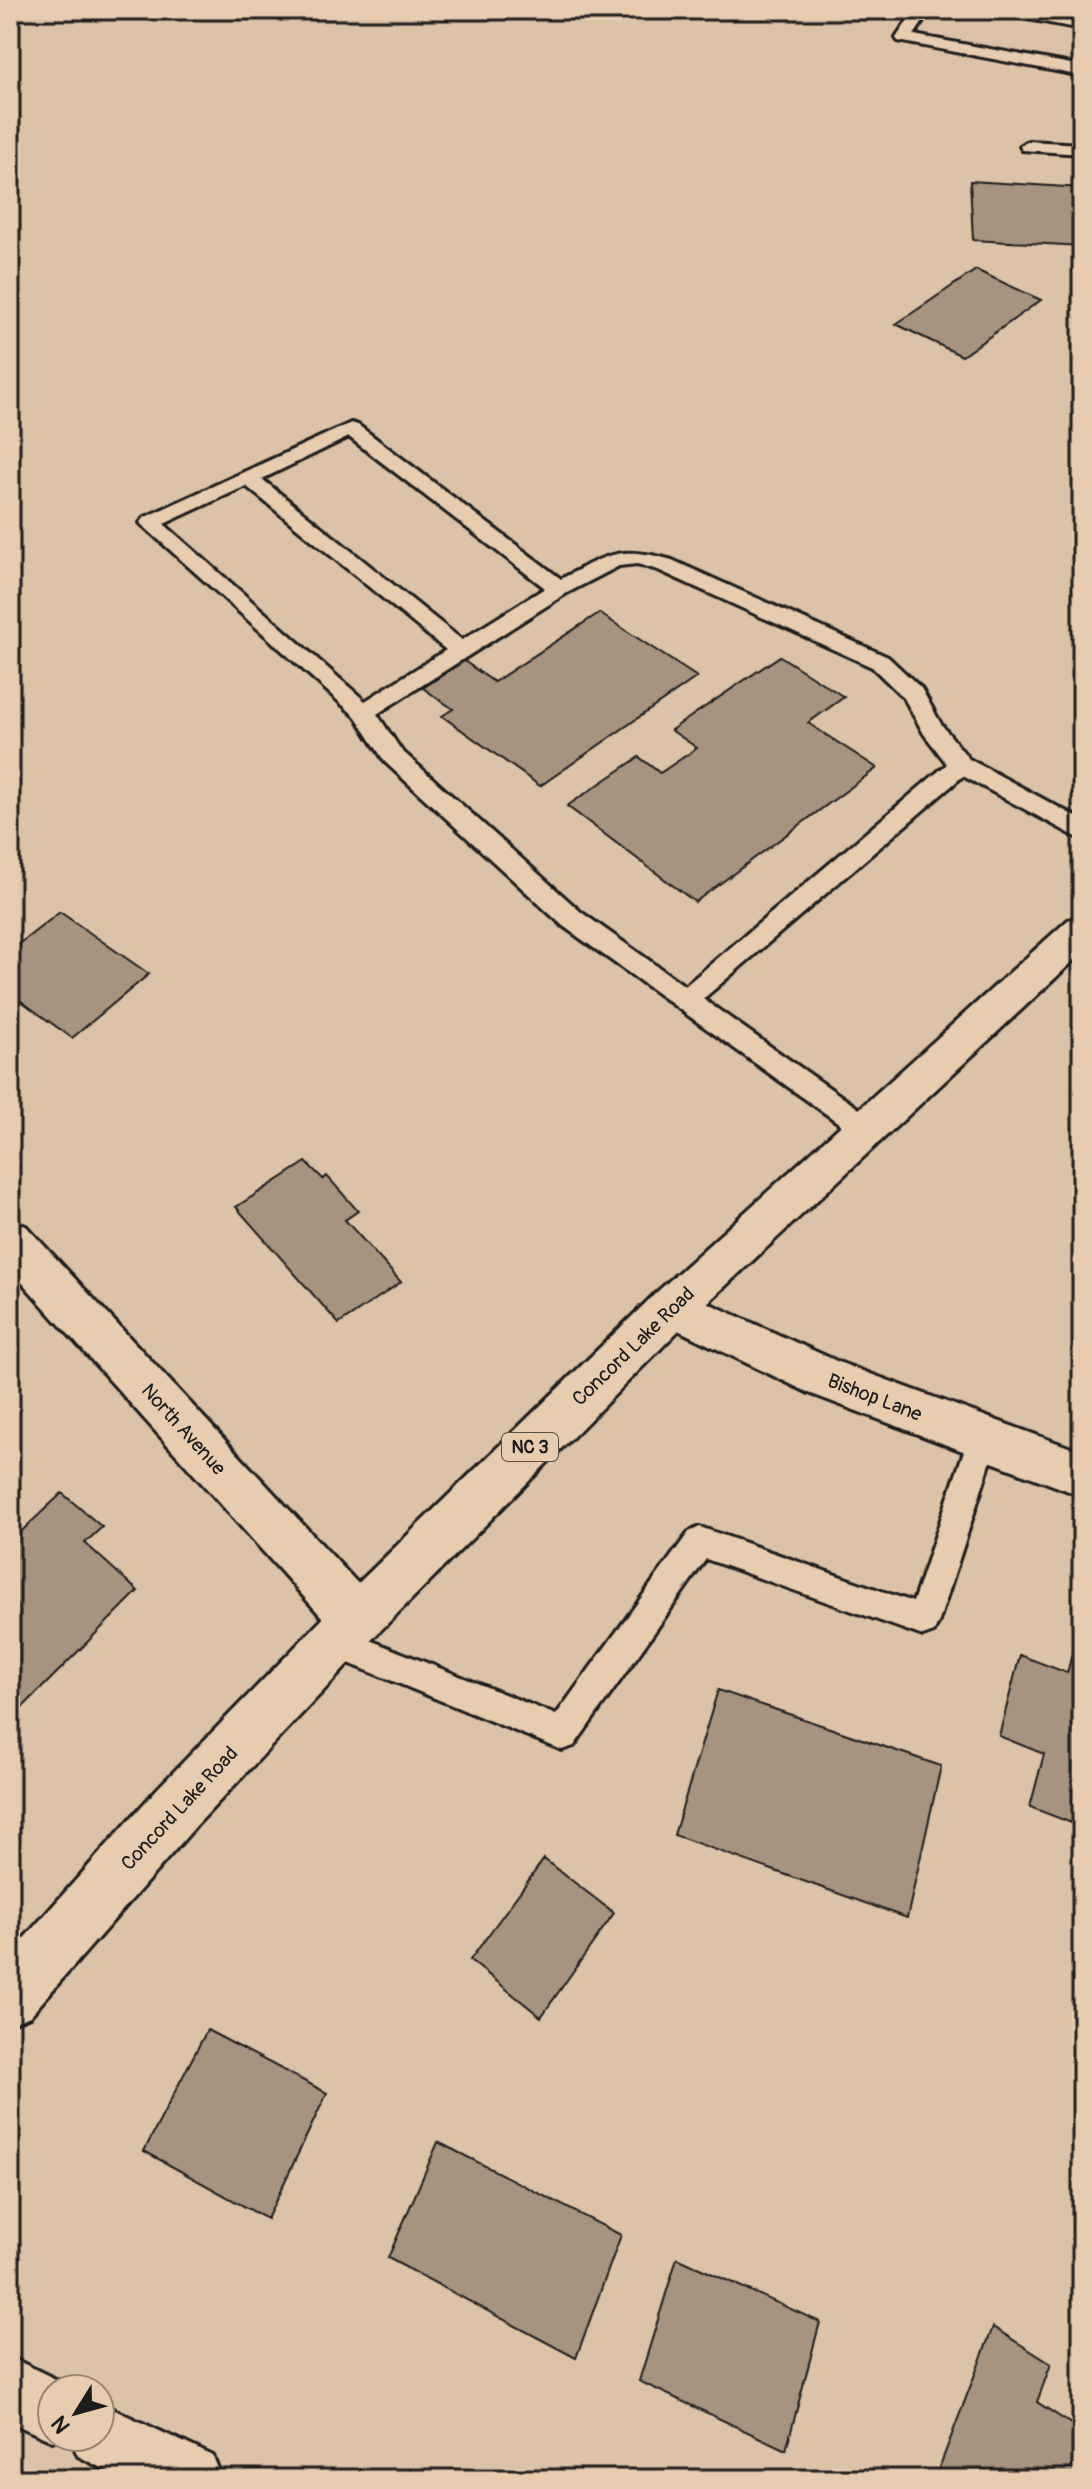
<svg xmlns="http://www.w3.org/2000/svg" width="1092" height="2489" font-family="Pangolin,sans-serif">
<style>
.building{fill:#a69480;stroke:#1c1c1c;stroke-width:2}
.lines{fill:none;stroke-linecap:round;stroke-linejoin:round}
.service-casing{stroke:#1c1c1c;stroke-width:6}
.minor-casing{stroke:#1c1c1c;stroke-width:6}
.primary-casing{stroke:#1c1c1c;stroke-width:6}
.service{fill:#e8ccaf;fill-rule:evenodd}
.minor{fill:#e8ccaf;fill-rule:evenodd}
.primary{fill:#e8ccaf;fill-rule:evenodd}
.labels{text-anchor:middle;stroke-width:6;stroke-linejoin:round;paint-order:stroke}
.shield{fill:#e8ccaf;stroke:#595148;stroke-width:2}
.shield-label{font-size:18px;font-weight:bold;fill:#1c1c1c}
.street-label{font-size:20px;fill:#1c1c1c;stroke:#e8ccaf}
</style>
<rect width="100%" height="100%" fill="#dcc2a6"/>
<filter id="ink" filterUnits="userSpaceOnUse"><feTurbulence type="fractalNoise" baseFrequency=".0125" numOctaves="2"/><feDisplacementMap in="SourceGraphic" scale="16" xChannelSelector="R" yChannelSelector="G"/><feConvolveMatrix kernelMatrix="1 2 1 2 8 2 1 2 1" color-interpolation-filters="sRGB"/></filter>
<g filter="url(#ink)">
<g class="building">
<path d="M970 181 1082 188V246L973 240Z"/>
<path d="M976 270 1041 300 962 356 896 324Z"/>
<path d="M599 613 697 677 540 786 442 716 453 709 423 688 464 661 494 682Z"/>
<path d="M780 656 844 697 808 723 877 768 695 902 567 806 639 757 660 773 697 748 671 730Z"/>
<path d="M60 912 149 974 72 1038 10 993V951Z"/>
<path d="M306 1162 323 1179 327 1176 358 1211 345 1220 401 1282 339 1324 236 1207Z"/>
<path d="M62 1493 102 1527 85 1543 138 1591 10 1720V1542Z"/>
<path d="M1077 1635 1082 1637V1827L1030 1807 1044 1754 999 1736 1020 1655 1067 1673Z"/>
<path d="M718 1690 941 1766 907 1918 674 1835Z"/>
<path d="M544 1859 614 1913 541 2017 470 1960Z"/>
<path d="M207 2030 327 2093 267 2219 144 2151Z"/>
<path d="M438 2142 621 2235 576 2358 388 2258Z"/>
<path d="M677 2258 820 2322 786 2450 639 2381Z"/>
<path d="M993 2327 1051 2364 1037 2402 1082 2431V2479H935Z"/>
</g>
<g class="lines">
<defs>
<g id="service">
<path d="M915 10H931L914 35 1082 66V76L898 41 896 38Z"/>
<path d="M998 10H1031L1082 19V29L1006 15Z"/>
<path d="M1028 141 1082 144V154L1022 150 1020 146Z"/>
<path d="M351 423 358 425 561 579C608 554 619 545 672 560L888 657 921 688 941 724 969 759 1082 820V840L963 776 703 999 875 1120 879 1128 875 1136 866 1139 857 1136 563 926 385 762 356 717 140 523 143 518ZM349 437 545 588 462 640 262 479ZM246 486 446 650 365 701 164 524ZM637 564 658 570 872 667 904 698 924 734 947 764 685 986 581 912 401 750 377 714 567 593 619 566Z"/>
<path d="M983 1425 994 1429 998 1439 939 1621 934 1632 923 1636 706 1559 574 1746 562 1750 324 1653 319 1642 324 1631 335 1626 556 1715 689 1532 700 1527 913 1602 968 1439 972 1429Z"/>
</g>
<g id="minor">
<path d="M10 1220 26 1226 375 1602 382 1619 375 1636 357 1643 339 1636 10 1269Z"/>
<path d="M673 1287 841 1363 1082 1452V1496L809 1393 657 1320 651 1306 657 1292Z"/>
<path d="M10 2357 74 2388 52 2389V2437H62L52 2441 10 2422Z"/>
<path d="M100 2403 213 2456 222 2479H123L78 2456 70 2437H100Z"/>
</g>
<path id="primary" d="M1082 915V953L689 1320 375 1636 195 1827 30 2016 10 2024V1954L157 1789 339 1602 657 1292 1068 920Z"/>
</defs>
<use href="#service" class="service-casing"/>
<use href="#minor" class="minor-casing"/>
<use href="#primary" class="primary-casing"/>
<use href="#service" class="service"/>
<use href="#minor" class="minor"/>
<use href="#primary" class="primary"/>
</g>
</g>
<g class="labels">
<rect class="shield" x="502" y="1433" width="56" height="28" rx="6"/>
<g class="shield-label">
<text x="530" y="1453">NC 3</text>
</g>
<g class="street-label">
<text transform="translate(633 1346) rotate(-44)" y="7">Concord Lake Road</text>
<text transform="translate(875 1397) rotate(21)" y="7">Bishop Lane</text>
<text transform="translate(184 1429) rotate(48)" y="7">North Avenue</text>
<text transform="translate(179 1808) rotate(-47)" y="7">Concord Lake Road</text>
</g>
</g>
<rect width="1092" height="2489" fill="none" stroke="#e8ccaf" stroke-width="40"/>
<rect x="20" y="20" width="1052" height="2449" fill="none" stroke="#1c1c1c" stroke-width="3" filter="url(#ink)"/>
<g transform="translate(76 2413) rotate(233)"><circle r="38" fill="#e8ccaf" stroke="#968674" stroke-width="2"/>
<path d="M0-6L14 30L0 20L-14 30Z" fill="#1c1c1c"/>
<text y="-12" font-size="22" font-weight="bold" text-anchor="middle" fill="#1c1c1c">N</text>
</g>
</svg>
